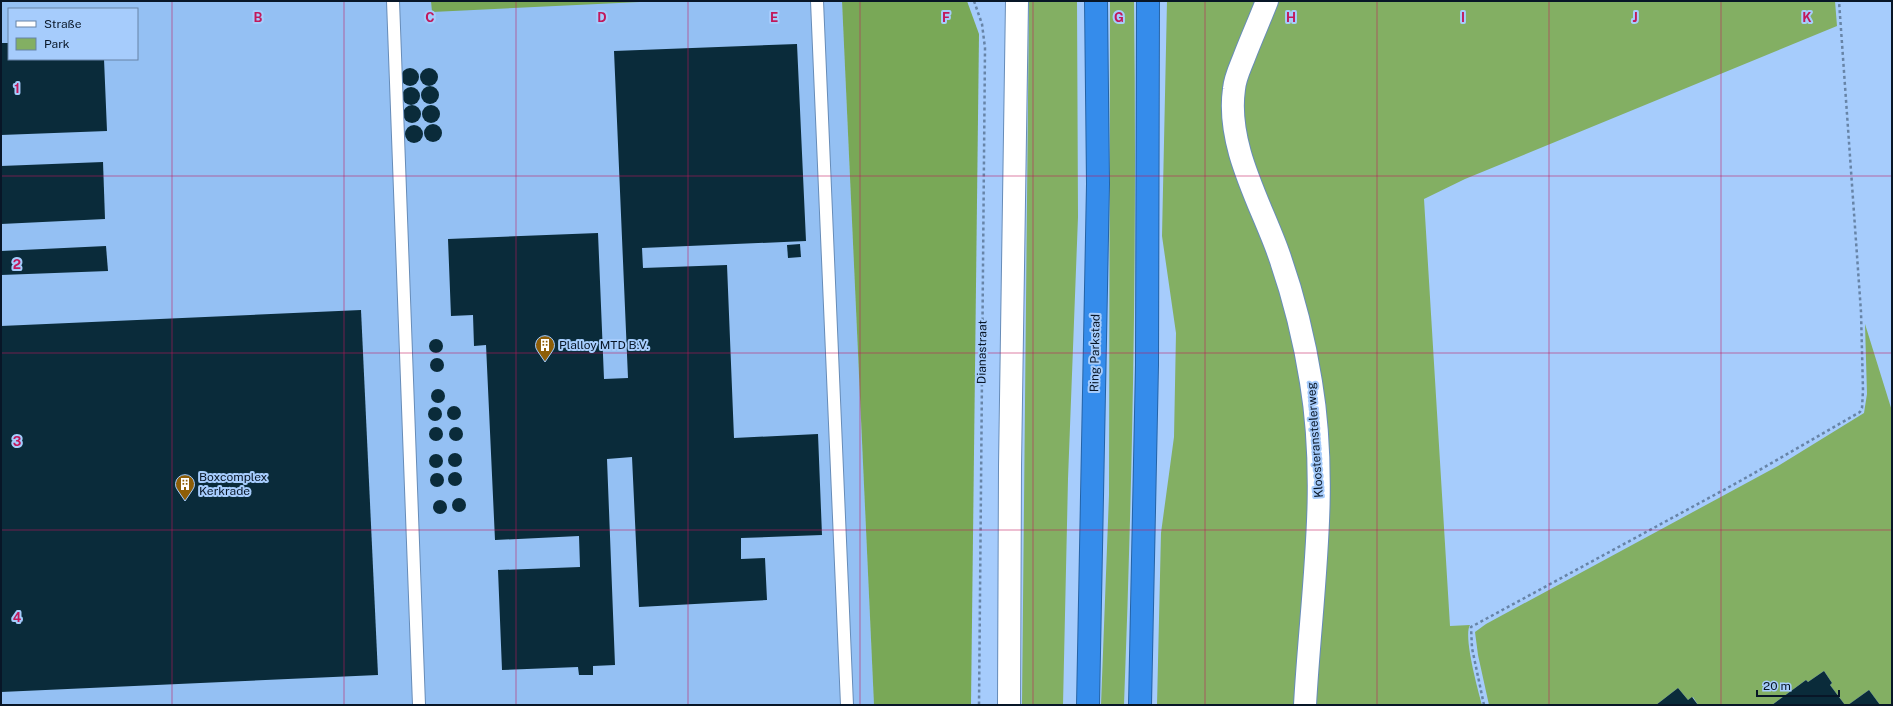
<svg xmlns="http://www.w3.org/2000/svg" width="1893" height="706" font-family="'Public Sans',sans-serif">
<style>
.built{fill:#94c0f3;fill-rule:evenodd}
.green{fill:#83af63}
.forest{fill:#79a857}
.building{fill:#0a2b3a}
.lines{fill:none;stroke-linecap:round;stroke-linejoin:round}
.lane-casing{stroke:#678cb8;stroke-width:14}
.street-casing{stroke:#678cb8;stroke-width:24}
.highway-casing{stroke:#2563a6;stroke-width:24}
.path{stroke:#6784a7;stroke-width:2.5;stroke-dasharray:3 3;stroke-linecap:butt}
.lane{stroke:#fff;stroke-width:12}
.street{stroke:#fff;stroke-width:22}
.highway{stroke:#358ceb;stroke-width:22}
.grid{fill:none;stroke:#c2185b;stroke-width:1;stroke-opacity:0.55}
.labels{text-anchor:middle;stroke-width:4;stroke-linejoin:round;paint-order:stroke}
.poi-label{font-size:12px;fill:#081627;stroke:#a6ccfc;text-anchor:start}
.street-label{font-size:12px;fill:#081627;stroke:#a6ccfc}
.grid-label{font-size:13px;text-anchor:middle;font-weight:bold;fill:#c2185b;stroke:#a6ccfc;stroke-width:4;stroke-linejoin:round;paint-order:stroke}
</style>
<rect width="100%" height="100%" fill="#a6ccfc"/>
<path class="built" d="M1 1H842L874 705H1ZM9 9H137V59H9Z"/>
<g class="green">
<path d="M1029 1H1077L1078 217 1068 479 1063 705H1022Z"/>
<path d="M1110 1H1134C1137 236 1133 471 1124 705H1101L1109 495Z"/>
<path d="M1167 1H1258L1227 81 1290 315 1312 440 1297 705H1157L1161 533 1174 437 1176 333 1162 236Z"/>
<path d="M1275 1H1835L1837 26 1465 179 1424 199 1450 626 1470 625C1463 636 1478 690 1482 705H1311L1325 486 1239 101Z"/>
<path d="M1865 324 1892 411V705H1880L1869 690 1848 705H1845L1830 685 1832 683 1824 671 1808 682 1806 680 1772 705H1698L1693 697 1688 700 1678 688 1656 705H1489L1478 655 1475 632 1486 624 1778 466 1864 413 1867 394Z"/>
</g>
<g class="forest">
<path d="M431 1H661L432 12Z"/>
<path d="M842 1H967L979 34 971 705H874Z"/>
</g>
<g class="building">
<path d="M1 43H9V59H104L107 131 1 135Z"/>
<path d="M797 44 806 241 642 248 643 268 727 265 734 438 818 434 822 535 741 538V559L765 558 767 600 639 607 632 457 607 459 615 665 593 666V675H579L578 667 502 670 498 570 580 567 579 536 495 540 486 345 474 346 473 315 451 316 448 239 598 233 604 379 628 378 614 51Z"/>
<circle cx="410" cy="77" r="9"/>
<circle cx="429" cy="77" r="9"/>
<circle cx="430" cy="95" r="9"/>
<circle cx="411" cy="96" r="9"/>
<circle cx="412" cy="114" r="9"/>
<circle cx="431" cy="114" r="9"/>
<circle cx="433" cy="133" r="9"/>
<circle cx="414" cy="134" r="9"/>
<path d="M103 162 105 219 1 224V166Z"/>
<path d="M800 244 801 257 788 258 787 245Z"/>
<path d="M106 246 108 271 1 275V251Z"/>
<path d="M361 310 378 675 1 692V326Z"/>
<circle cx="436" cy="346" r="7"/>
<circle cx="437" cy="365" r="7"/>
<circle cx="438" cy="396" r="7"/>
<circle cx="454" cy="413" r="7"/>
<circle cx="435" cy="414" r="7"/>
<circle cx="456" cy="434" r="7"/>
<circle cx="436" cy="434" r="7"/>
<circle cx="455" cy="460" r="7"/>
<circle cx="436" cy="461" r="7"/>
<circle cx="455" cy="479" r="7"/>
<circle cx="437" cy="480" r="7"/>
<circle cx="459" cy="505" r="7"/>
<circle cx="440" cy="507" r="7"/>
<path d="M1824 671 1832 683 1830 685 1845 705H1772L1806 680 1808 682Z"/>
<path d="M1678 688 1688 700 1692 697 1698 705H1656Z"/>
<path d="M1869 690 1880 705H1848Z"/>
</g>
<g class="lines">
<defs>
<g id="lane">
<path d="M393 1 419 705"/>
<path d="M817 1 847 705"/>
</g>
<g id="street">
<path d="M1267 1C1260 19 1252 37 1245 55 1241 66 1235 77 1234 89 1226 145 1260 202 1278 252 1293 294 1304 338 1311 382 1329 490 1311 597 1305 705"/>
<path d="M1009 705 1010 466 1017 1"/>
</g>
<g id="highway">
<path d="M1088 705 1098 184 1096 1"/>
<path d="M1140 705 1147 365 1148 1"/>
</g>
</defs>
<use href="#lane" class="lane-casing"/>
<use href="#street" class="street-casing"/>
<use href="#highway" class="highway-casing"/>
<g class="path">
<path d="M974 1 982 24 985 48 979 705"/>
<path d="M1484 705 1472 648 1471 627 1742 480 1860 412 1862 408 1863 390 1861 312 1839 1"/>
</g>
<use href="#lane" class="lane"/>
<use href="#street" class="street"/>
<use href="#highway" class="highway"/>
</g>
<path class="grid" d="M172 1V705M344 1V705M516 1V705M688 1V705M860 1V705M1033 1V705M1205 1V705M1377 1V705M1549 1V705M1721 1V705M1 176H1892M1 353H1892M1 530H1892"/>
<defs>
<symbol id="building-pin" viewBox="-11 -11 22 30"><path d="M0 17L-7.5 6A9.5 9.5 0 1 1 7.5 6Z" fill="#8e5e08" stroke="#a6ccfc"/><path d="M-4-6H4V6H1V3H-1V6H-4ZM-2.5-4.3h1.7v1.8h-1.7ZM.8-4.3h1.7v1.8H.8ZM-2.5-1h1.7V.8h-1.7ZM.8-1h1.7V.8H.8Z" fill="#fff"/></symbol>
</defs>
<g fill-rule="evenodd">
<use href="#building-pin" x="534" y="334" width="22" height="30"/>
<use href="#building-pin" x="174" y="473" width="22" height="30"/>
</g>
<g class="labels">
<g class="poi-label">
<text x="559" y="349">Plalloy MTD B.V.</text>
<text x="199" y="481">Boxcomplex<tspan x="199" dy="14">Kerkrade</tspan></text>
</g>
<g class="street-label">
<text transform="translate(982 352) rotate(-89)" y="4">Dianastraat</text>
<text transform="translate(1095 353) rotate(-89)" y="4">Ring Parkstad</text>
<text transform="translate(1315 440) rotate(-94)" y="4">Kloosteranstelerweg</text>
</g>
</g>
<g class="grid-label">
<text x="258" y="22">B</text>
<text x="430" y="22">C</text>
<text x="602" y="22">D</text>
<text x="774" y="22">E</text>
<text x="946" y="22">F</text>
<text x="1119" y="22">G</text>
<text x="1291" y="22">H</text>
<text x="1463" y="22">I</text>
<text x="1635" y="22">J</text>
<text x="1807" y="22">K</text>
<text x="17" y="93">1</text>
<text x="17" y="269">2</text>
<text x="17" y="446">3</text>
<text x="17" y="622">4</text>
</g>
<rect width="1893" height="706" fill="none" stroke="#081627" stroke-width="4"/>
<rect x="8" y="8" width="130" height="52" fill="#a6ccfc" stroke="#6783a7"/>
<rect x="16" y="21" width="20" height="6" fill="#ffffff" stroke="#6783a7"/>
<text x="44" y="28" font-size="12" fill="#081627">Straße</text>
<rect x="16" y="38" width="20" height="12" fill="#83af63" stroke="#6783a7"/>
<text x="44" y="48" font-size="12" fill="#081627">Park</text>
<path d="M1757 690v6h82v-6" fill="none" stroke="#081627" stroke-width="2"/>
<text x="1763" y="690" font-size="12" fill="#081627" stroke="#a6ccfc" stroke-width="3" paint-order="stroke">20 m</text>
</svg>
